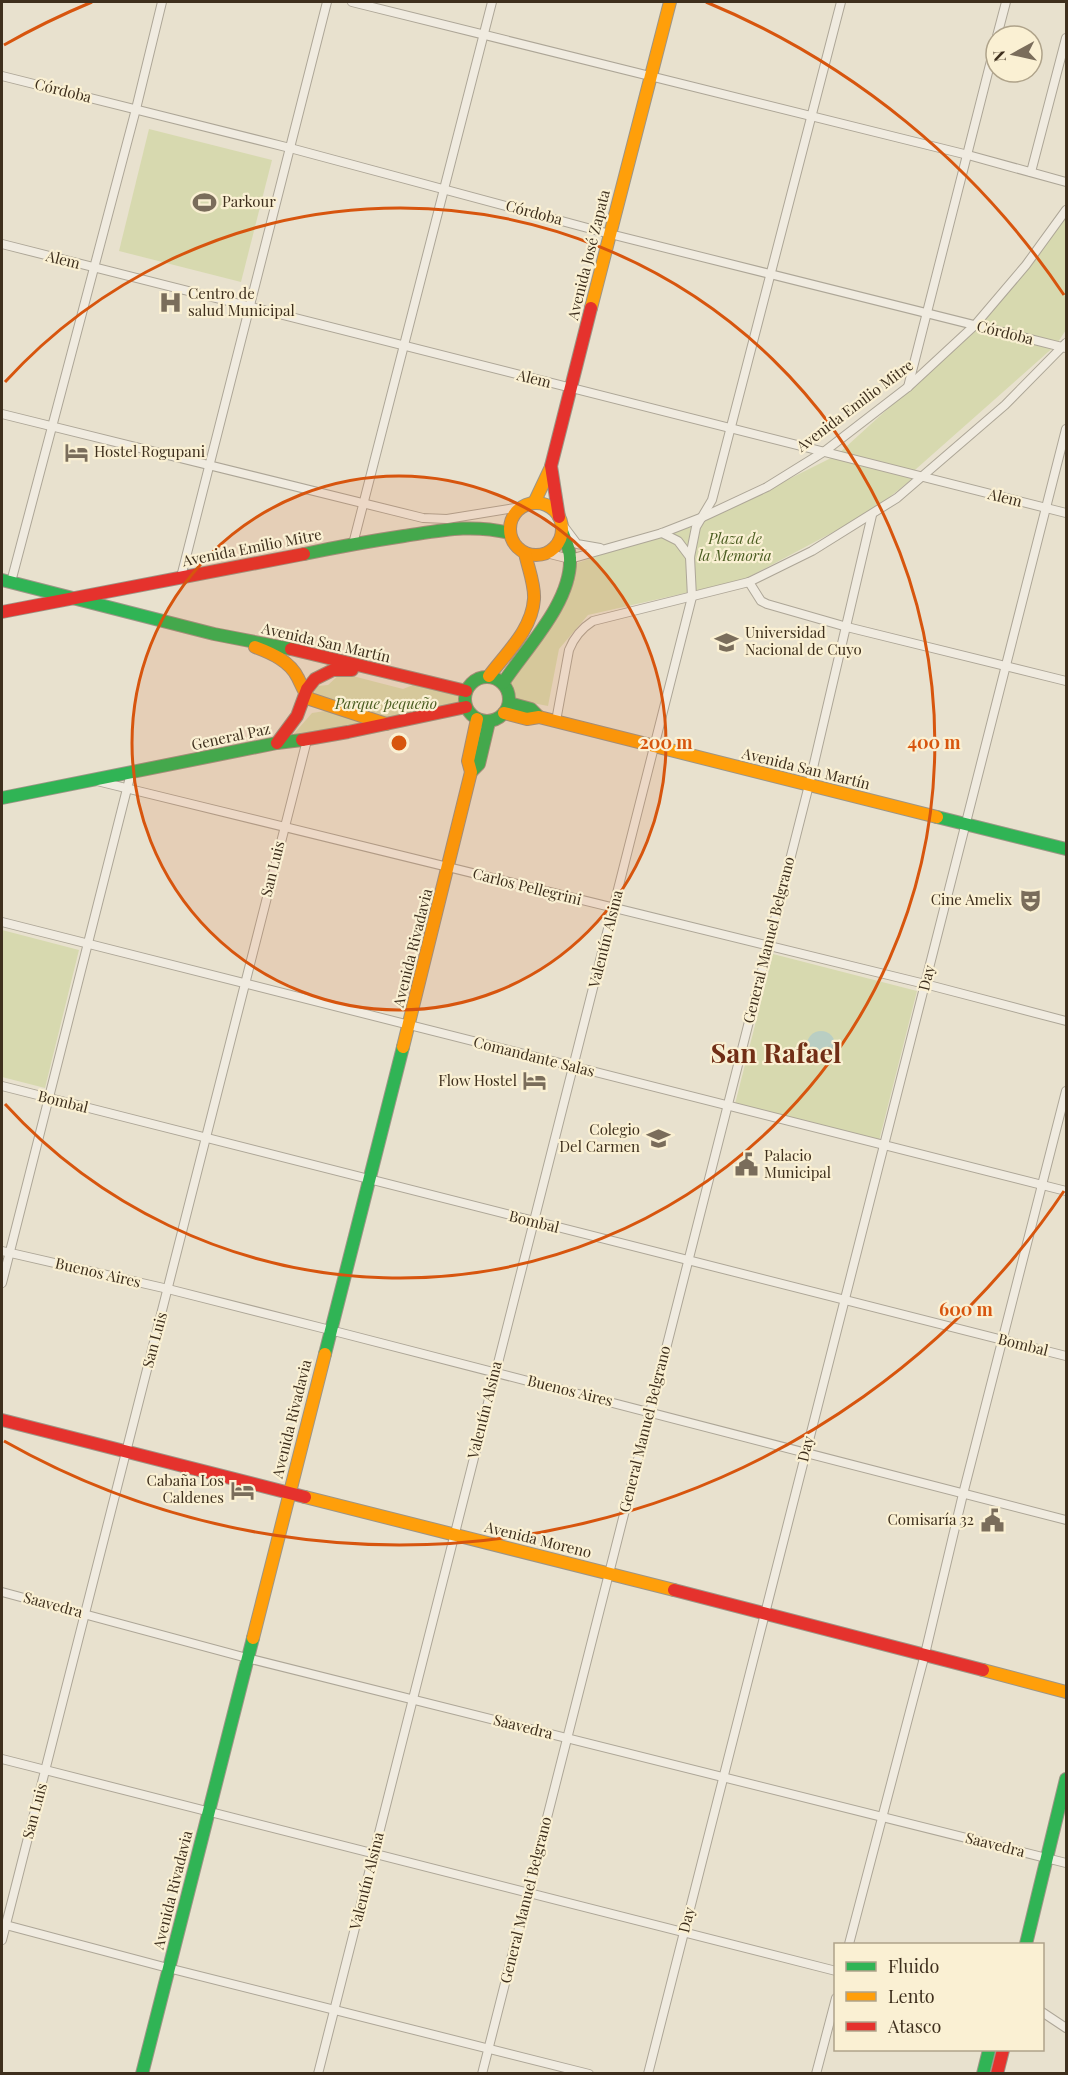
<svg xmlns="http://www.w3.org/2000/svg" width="1068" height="2075" font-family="'Playfair Display',serif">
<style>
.green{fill:#d7d9af}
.water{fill:#b9cec3}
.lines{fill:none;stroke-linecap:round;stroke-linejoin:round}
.street-casing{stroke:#ada697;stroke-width:10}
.fast-casing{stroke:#9d9586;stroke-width:14}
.slow-casing{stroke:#9d9586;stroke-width:14}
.jam-casing{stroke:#9d9586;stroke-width:14}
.street{stroke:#f0ebe0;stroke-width:8}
.fast{stroke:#30b455;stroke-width:12}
.slow{stroke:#ff9f0a;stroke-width:12}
.jam{stroke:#e5322d;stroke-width:12}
.ring{fill:none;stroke:#d7550e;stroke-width:3}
.labels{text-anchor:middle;stroke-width:4.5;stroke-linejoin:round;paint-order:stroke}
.street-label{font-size:15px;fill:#3e2f1d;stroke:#faf0d3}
.poi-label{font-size:15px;fill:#3e2f1d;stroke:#faf0d3;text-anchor:start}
.park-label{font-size:15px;font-style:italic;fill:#4b5d21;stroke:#faf0d3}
.town-label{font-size:27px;font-weight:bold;fill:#712e16;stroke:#faf0d3}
.centre{fill:#d7550e;stroke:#faf0d3;stroke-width:3}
.ring-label{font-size:18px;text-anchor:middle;font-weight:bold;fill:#d7550e;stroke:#faf0d3;stroke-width:4.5;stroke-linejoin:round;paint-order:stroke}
</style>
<rect width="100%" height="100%" fill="#e8e1ce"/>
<g class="green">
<path d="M149 129 272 160 241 282 119 251Z"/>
<path d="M1066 215V330L1056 345 907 477 912 479 871 512 743 580 588 615 559 649 548 706 512 699 510 679C528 654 559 623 569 595 573 585 574 574 577 563L711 518 837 455 982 323Z"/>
<path d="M341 673 403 689 413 685 461 693V704L385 724 316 698 313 690 317 686 328 685Z"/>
<path d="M331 710 364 725 291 737 312 713Z"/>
<path d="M2 930 79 950 45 1088 2 1077Z"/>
<path d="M773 954 917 991 879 1141 735 1104Z"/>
</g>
<circle class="water" cx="821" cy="1045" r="14"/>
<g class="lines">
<defs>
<g id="street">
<path d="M352 2 968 155 1066 182"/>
<path d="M997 36 1006 2"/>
<path d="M2 76 290 148 610 234 1066 348"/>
<path d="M1031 172 1066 38"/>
<path d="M2 244 1066 513"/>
<path d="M908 387 996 41"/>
<path d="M2 414 423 518 447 519 521 507"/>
<path d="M562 524 577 544 600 548"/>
<path d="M662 533 678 541 690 557"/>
<path d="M353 544 492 2"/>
<path d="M546 553 570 559 662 533 703 517 767 487 825 451 908 387 975 325 1026 265 1066 210"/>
<path d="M181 577 327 2"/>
<path d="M11 582 136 109 162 2"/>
<path d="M749 582 761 601 767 604 847 627 1066 681"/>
<path d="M556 721 569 650C574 637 582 628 593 621L749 582 812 551 897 498 1005 405 1066 343"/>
<path d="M97 781 925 984 1066 1021"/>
<path d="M2 922 1066 1191"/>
<path d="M2 1086 1066 1356"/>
<path d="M2 1251 168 1289 330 1330 1066 1520"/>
<path d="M2 1283 131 773"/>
<path d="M2 1592 247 1658 1066 1863"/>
<path d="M2 1759 836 1971"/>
<path d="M2 1924 168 1968 589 2074"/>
<path d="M2 1940 307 740"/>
<path d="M849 1944 925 1654 963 1494 1066 1091"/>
<path d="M1042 2012 1066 2028"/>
<path d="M318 2074 692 597 690 557 696 527 712 500 841 2"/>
<path d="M482 2074 809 785 872 515"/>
<path d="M648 2074 1066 429"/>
<path d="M816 2074 836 1998"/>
</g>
<g id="fast">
<path d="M304 554C337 547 371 541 404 536 444 530 471 524 510 533"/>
<path d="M2 580 214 634 291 649"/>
<circle cx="487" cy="699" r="22"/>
<path d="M503 683C526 648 572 602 570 558 570 549 565 539 562 531"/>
<path d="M509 703 531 709 539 717"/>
<path d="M471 772 479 764 489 722"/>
<path d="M2 798 277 743 302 740"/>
<path d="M937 817 1066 849"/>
<path d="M325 1354 403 1047"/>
<path d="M1026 1944 1066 1779"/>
<path d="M142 2074 253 1638"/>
<path d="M983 2074 989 2050"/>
</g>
<g id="slow">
<path d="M591 308 670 2"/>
<circle cx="536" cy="529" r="26"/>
<path d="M534 503 551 467"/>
<path d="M255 647C271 653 290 661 298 678 302 686 304 693 310 699L386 724"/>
<path d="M489 676C506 653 532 630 534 599 535 584 528 568 525 553"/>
<path d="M504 713 527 719 539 717 937 817"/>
<path d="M403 1047 471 772 468 761 477 719"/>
<path d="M305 1497 674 1590"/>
<path d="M253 1638 325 1354"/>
<path d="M983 1670 1066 1692"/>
</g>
<g id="jam">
<path d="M559 517 551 466 591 308"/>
<path d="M2 612 304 554"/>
<path d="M291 649 466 691"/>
<path d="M302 740 348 732 466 707"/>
<path d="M277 743 297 716 307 689 315 679 333 670H352"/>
<path d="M2 1420 305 1497"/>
<path d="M674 1590 983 1670"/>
<path d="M997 2074 1003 2050"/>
</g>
</defs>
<use href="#street" class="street-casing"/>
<use href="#fast" class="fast-casing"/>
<use href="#slow" class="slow-casing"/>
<use href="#jam" class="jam-casing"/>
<use href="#street" class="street"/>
<use href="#fast" class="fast"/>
<use href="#slow" class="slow"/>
<use href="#jam" class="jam"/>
</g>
<circle cx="399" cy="743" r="267" fill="#d7550e" fill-opacity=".12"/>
<g class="ring">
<circle cx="399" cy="743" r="267"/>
<path d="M5 382A535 535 0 1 1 5 1104"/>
<path d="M1064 1191A802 802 0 0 1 4 1441M4 45A802 802 0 0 1 92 2M706 2A802 802 0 0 1 1064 295"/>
</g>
<defs>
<symbol id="stadium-bare" viewBox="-9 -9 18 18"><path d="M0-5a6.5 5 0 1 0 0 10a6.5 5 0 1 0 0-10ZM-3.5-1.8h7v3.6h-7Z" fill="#7a6d5b" stroke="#faf0d3" stroke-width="2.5" paint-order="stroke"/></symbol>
<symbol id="hospital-bare" viewBox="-9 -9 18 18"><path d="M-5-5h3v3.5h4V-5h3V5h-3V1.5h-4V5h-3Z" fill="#7a6d5b" stroke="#faf0d3" stroke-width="2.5" paint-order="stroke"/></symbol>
<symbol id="hotel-bare" viewBox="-9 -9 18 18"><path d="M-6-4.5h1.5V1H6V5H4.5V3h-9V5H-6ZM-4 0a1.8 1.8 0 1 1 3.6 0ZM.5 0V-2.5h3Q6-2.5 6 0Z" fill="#7a6d5b" stroke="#faf0d3" stroke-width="2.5" paint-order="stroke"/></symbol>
<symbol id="university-bare" viewBox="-9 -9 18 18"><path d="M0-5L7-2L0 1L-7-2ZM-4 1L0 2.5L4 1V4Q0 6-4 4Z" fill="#7a6d5b" stroke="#faf0d3" stroke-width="2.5" paint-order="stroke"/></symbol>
<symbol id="theatre-bare" viewBox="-9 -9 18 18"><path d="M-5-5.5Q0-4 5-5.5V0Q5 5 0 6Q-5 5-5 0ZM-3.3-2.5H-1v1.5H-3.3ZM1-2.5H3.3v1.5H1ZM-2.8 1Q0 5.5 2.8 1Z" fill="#7a6d5b" stroke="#faf0d3" stroke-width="2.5" paint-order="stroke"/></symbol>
<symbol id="school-bare" viewBox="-9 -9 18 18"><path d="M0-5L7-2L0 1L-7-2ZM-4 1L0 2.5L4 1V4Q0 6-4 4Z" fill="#7a6d5b" stroke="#faf0d3" stroke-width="2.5" paint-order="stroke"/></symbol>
<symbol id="civic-bare" viewBox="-9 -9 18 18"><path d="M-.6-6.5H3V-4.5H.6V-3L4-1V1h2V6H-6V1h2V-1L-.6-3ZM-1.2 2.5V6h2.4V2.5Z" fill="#7a6d5b" stroke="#faf0d3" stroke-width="2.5" paint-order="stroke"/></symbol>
</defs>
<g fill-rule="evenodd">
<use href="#stadium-bare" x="188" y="186" width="33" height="33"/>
<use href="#hospital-bare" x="154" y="286" width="33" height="33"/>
<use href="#hotel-bare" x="60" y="436" width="33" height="33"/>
<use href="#university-bare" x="710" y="626" width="33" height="33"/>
<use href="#theatre-bare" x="1014" y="884" width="33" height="33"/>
<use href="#hotel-bare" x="518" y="1064" width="33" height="33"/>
<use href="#school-bare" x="642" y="1122" width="33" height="33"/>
<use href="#civic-bare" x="730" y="1148" width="33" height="33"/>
<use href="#hotel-bare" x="226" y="1474" width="33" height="33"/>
<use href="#civic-bare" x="976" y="1504" width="33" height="33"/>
</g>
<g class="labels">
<g class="street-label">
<text transform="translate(63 91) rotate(14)" y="5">Córdoba</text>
<text transform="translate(534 213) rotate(15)" y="5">Córdoba</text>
<text transform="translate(589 255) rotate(-76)" y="5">Avenida José Zapata</text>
<text transform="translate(63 260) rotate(14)" y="5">Alem</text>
<text transform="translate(1005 333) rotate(14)" y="5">Córdoba</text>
<text transform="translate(534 379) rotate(14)" y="5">Alem</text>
<text transform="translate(855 406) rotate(-37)" y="5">Avenida Emilio Mitre</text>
<text transform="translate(1005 498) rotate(14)" y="5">Alem</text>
<text transform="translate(252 548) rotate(-11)" y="5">Avenida Emilio Mitre</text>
<text transform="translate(326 643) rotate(13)" y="5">Avenida San Martín</text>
<text transform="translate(231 737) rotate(-12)" y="5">General Paz</text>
<text transform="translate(806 769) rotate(14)" y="5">Avenida San Martín</text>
<text transform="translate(273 869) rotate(-76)" y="5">San Luis</text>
<text transform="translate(527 887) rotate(14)" y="5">Carlos Pellegrini</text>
<text transform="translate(606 939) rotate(-76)" y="5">Valentín Alsina</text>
<text transform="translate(769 940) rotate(-76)" y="5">General Manuel Belgrano</text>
<text transform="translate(413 948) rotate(-76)" y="5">Avenida Rivadavia</text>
<text transform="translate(927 978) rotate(-76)" y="5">Day</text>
<text transform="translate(534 1057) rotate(14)" y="5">Comandante Salas</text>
<text transform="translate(63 1102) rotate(14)" y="5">Bombal</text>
<text transform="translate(534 1222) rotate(14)" y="5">Bombal</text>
<text transform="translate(98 1273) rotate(13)" y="5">Buenos Aires</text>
<text transform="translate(155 1340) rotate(-75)" y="5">San Luis</text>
<text transform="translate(1023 1345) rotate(14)" y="5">Bombal</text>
<text transform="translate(570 1391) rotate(14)" y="5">Buenos Aires</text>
<text transform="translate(485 1410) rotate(-76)" y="5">Valentín Alsina</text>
<text transform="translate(292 1419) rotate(-76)" y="5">Avenida Rivadavia</text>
<text transform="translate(645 1429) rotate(-76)" y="5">General Manuel Belgrano</text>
<text transform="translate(806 1449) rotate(-76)" y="5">Day</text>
<text transform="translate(538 1540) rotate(14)" y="5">Avenida Moreno</text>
<text transform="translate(53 1605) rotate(15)" y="5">Saavedra</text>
<text transform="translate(523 1727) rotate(14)" y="5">Saavedra</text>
<text transform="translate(35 1811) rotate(-75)" y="5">San Luis</text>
<text transform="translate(995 1845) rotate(14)" y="5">Saavedra</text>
<text transform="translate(367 1881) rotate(-76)" y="5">Valentín Alsina</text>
<text transform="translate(173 1890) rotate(-76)" y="5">Avenida Rivadavia</text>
<text transform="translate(526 1900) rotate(-76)" y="5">General Manuel Belgrano</text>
<text transform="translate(687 1920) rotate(-76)" y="5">Day</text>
</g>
<g class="poi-label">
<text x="222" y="207">Parkour</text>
<text x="188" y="299">Centro de<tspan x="188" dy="17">salud Municipal</tspan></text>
<text x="94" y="457">Hostel Rogupani</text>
<text x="745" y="638">Universidad<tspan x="745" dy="17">Nacional de Cuyo</tspan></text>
<text x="1012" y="905" text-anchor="end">Cine Amelix</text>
<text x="517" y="1086" text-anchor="end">Flow Hostel</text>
<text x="640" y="1135" text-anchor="end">Colegio<tspan x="640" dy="17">Del Carmen</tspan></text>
<text x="764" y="1161">Palacio<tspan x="764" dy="17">Municipal</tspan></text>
<text x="224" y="1486" text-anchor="end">Cabaña Los<tspan x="224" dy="17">Caldenes</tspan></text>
<text x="974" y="1525" text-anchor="end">Comisaría 32</text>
</g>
<g class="park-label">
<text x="735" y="544">Plaza de<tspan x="735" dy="17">la Memoria</tspan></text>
<text x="386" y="709">Parque pequeño</text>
</g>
<g class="town-label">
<text x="776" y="1063">San Rafael</text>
</g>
</g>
<circle cx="399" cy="743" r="9" class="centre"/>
<g class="ring-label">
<text x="666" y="749">200 m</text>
<text x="934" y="749">400 m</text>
<text x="966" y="1316">600 m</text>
</g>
<rect width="1068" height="2075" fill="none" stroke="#3e2f1d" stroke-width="6"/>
<rect x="834" y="1943" width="210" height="108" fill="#faf0d3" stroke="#afa38a" stroke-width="1.5"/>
<rect x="846" y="1962" width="30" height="9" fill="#30b455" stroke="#afa38a" stroke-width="1.5"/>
<text x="888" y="1973" font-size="18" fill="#3e2f1d">Fluido</text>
<rect x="846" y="1992" width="30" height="9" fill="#ff9f0a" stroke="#afa38a" stroke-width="1.5"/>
<text x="888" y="2003" font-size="18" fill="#3e2f1d">Lento</text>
<rect x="846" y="2022" width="30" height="9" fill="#e5322d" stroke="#afa38a" stroke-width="1.5"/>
<text x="888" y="2033" font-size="18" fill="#3e2f1d">Atasco</text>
<g transform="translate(1014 54) rotate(262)"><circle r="28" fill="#faf0d3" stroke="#afa38a" stroke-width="1.5"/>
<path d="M0-4.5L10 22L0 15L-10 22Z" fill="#7a6d5b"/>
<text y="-9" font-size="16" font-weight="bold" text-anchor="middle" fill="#3e2f1d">N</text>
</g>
</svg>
